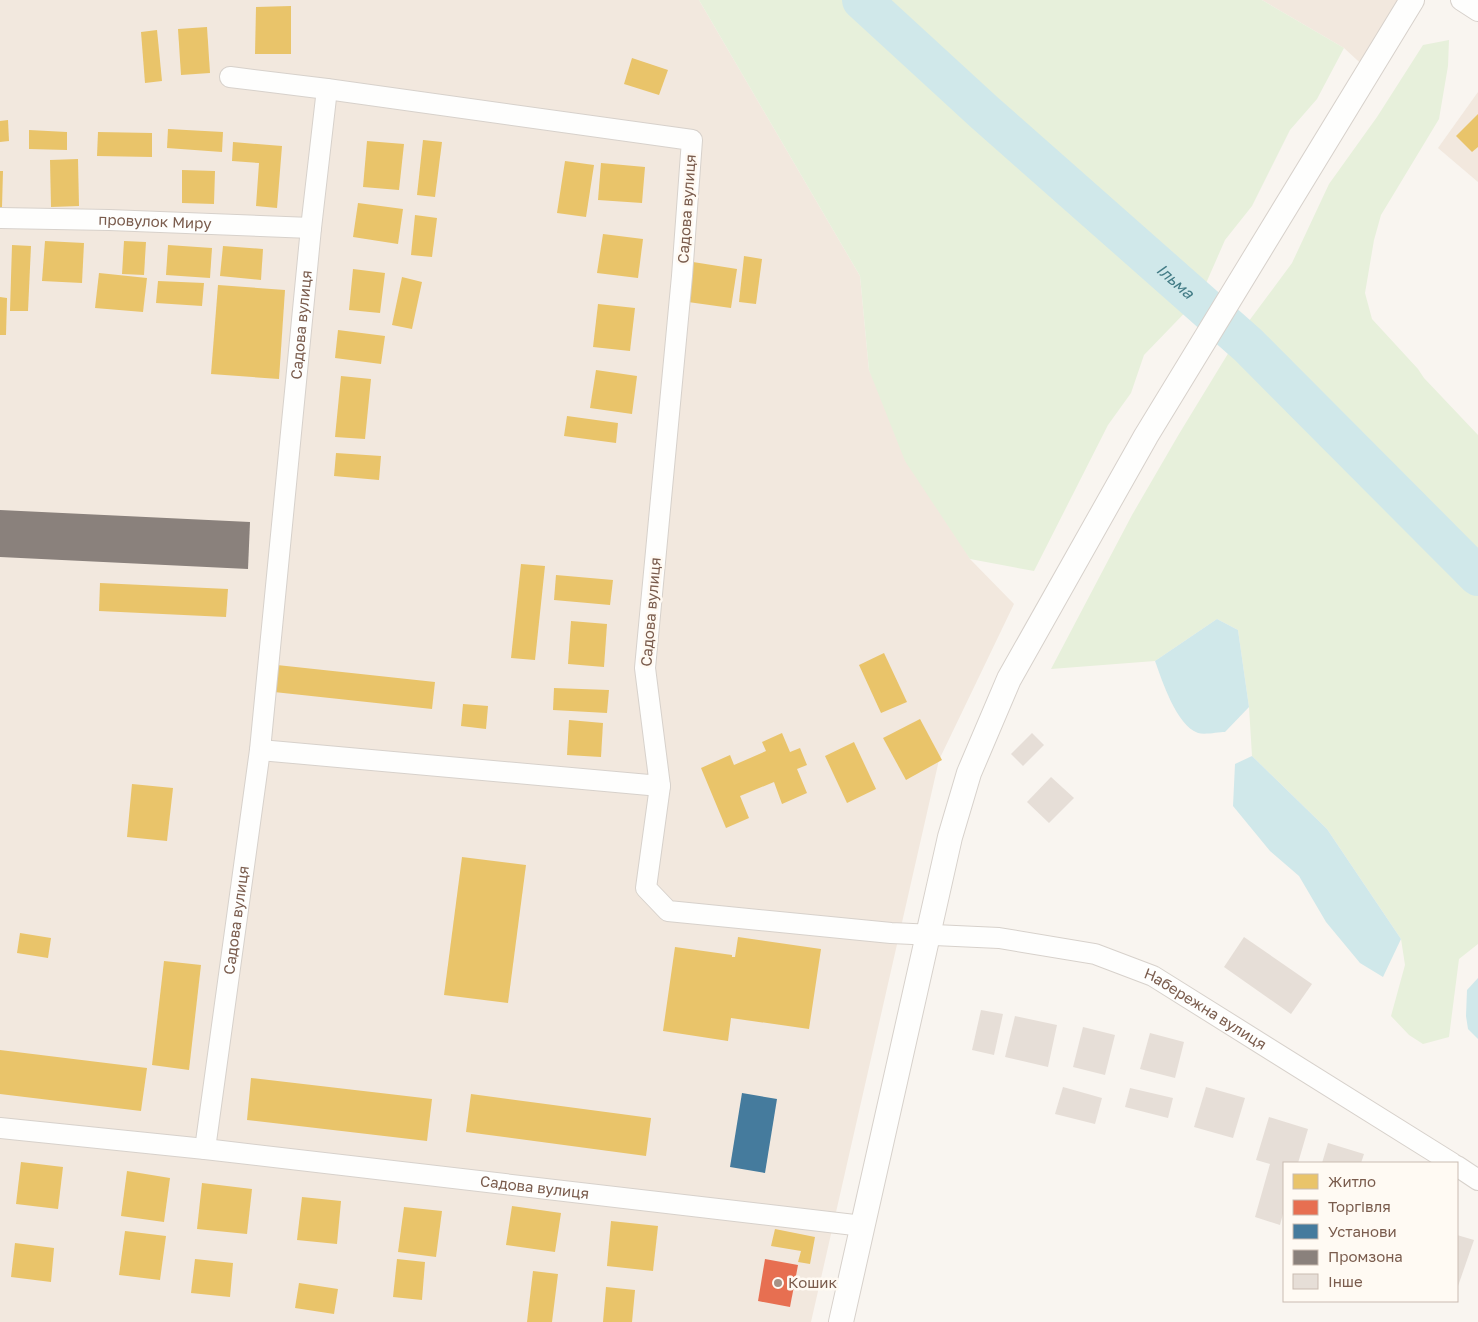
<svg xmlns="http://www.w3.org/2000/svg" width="1478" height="1322" font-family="'Golos Text',sans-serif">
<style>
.residential{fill:#f2e8de}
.green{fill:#e7f0db}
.water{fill:#d0e8ea}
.homes{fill:#e9c46a}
.shops{fill:#e76f51}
.public{fill:#457b9d}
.industry{fill:#8a817c}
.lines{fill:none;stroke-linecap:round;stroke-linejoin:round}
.river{stroke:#d0e8ea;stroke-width:40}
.building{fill:#e6ded7}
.minor-casing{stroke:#d7d1cb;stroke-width:22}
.tertiary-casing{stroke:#d7d1cb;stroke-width:26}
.minor{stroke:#fefefd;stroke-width:20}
.tertiary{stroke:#fefefd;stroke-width:24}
.poi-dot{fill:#a69286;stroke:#fffaf3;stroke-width:2}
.labels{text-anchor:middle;stroke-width:5;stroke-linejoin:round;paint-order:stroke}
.street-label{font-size:15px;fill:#7a5c4d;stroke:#fffaf3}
.poi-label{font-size:15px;fill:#7a5c4d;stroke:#fffaf3;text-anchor:start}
.water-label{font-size:16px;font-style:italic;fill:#437c86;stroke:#fffaf3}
</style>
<rect width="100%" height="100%" fill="#f9f5f0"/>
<g class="residential">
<path d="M0 0H699L860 276 869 370 970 559 1014 604 939 760 811 1322H0Z"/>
<path d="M1262 0H1414L1369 71 1344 48Z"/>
<path d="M1478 92V182L1438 148Z"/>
</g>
<g class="green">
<path d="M699 0H1262L1344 48 1317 99 1290 130 1252 206 1225 240 1200 297 1144 355 1131 393 1108 425 1034 571 970 559 905 461 869 370 860 276Z"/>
<path d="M1449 40 1448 66 1439 119 1381 215 1374 240 1365 293 1372 319 1418 369 1424 378 1478 435V944L1459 959 1449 1037 1423 1044 1409 1035 1391 1016 1405 965 1401 939 1327 829 1252 756 1249 707 1238 630 1217 619 1155 661 1051 669 1132 515 1179 434 1243 329 1292 263 1329 184 1377 117 1423 45Z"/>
</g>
<g class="water">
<path d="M1217 619 1238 630 1249 707 1225 732C1218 732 1205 735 1198 733 1176 725 1162 680 1155 661Z"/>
<path d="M1252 756 1327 829 1401 939 1383 977 1360 963 1326 922 1299 876 1270 851 1233 806 1235 764Z"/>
<path d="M1478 978V1039L1468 1029 1466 1016 1467 990Z"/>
</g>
<g class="homes">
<path d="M291 6V54H255L256 7Z"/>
<path d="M207 27 210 73 181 75 178 29Z"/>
<path d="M157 30 162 81 145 83 141 32Z"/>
<path d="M632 58 668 70 659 95 624 84Z"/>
<path d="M1478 114V147L1472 152 1456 136Z"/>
<path d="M8 120 9 141 0 142V121Z"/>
<path d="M168 129 223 132 222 152 167 148Z"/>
<path d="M29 130 67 132V150L29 149Z"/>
<path d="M98 132 152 133V157L97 156Z"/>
<path d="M423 140 442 142 435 197 417 195Z"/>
<path d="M367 141 404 144 399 190 363 187Z"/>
<path d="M233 142 282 146 277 208 256 206 259 163 232 161Z"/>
<path d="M78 159 79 206 51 207 50 160Z"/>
<path d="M565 161 594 165 586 217 557 213Z"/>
<path d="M601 163 645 167 642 203 598 200Z"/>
<path d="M182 170 215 171 214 204 182 203Z"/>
<path d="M0 171H3L2 207H0Z"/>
<path d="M358 203 403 209 398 244 353 237Z"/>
<path d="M415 215 437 218 432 257 411 255Z"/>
<path d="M603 234 643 239 638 278 597 273Z"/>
<path d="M45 241 84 243 82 283 42 281Z"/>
<path d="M124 241 146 242 144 275 122 274Z"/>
<path d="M12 245 31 246 28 311H10Z"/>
<path d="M168 245 212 248 210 278 166 275Z"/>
<path d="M223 246 263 249 261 280 220 276Z"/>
<path d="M744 256 762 259 756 304 739 302Z"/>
<path d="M693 262 737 269 731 308 688 302Z"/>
<path d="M353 269 385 273 380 313 349 310Z"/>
<path d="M99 273 147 278 143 312 95 308Z"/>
<path d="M402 277 422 282 412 329 392 325Z"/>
<path d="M158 281 204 283 202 306 156 303Z"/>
<path d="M218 285 285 290 279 379 211 374Z"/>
<path d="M0 297 7 298 6 335H0Z"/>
<path d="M598 304 635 308 630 351 593 347Z"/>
<path d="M338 330 385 336 381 364 335 358Z"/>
<path d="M596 370 637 376 632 414 590 408Z"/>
<path d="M341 376 371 379 365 439 335 437Z"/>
<path d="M567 416 618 423 616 443 564 436Z"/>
<path d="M336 453 381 456 379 480 334 476Z"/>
<path d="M521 564 545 566 535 660 511 658Z"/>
<path d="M556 575 613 580 610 605 554 600Z"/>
<path d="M100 583 228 589 226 617 99 611Z"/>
<path d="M571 621 607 624 604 667 568 664Z"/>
<path d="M884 653 907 702 881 713 859 665Z"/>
<path d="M277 665 435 682 432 709 274 692Z"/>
<path d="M554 688 609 690 607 713 553 710Z"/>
<path d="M463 704 488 706 486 729 461 726Z"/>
<path d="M920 719 942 760 906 780 883 738Z"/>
<path d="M569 720 603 723 601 757 567 755Z"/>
<path d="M782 733 790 752 800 748 807 765 797 769 807 793 782 804 774 782 740 796 749 818 726 828 701 768 730 755 734 765 766 751 762 742Z"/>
<path d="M854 742 876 789 847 803 825 756Z"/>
<path d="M132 784 173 788 167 841 127 837Z"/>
<path d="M462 857 526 865 508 1003 444 995Z"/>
<path d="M20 933 51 938 48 958 17 953Z"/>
<path d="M738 937 821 949 809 1029 731 1018 728 1041 663 1031 675 947 732 955V957H735Z"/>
<path d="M164 961 201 965 189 1070 152 1065Z"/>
<path d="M0 1050 147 1068 141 1111 0 1094Z"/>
<path d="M251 1078 432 1099 427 1141 247 1120Z"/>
<path d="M471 1094 651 1118 646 1156 466 1132Z"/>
<path d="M21 1162 63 1167 58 1209 16 1204Z"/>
<path d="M127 1171 170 1178 164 1222 121 1216Z"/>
<path d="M202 1183 252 1189 247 1234 197 1229Z"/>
<path d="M302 1197 341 1201 337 1244 297 1240Z"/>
<path d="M512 1206 561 1213 555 1252 506 1245Z"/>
<path d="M404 1207 442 1211 436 1257 398 1252Z"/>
<path d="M611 1221 658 1226 653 1271 607 1266Z"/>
<path d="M775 1229 815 1237 810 1264 798 1262 801 1251 771 1246Z"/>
<path d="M125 1231 166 1236 160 1280 119 1275Z"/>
<path d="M15 1243 54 1248 51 1282 11 1277Z"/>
<path d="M195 1259 233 1263 230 1297 191 1293Z"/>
<path d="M397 1259 425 1262 422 1300 393 1297Z"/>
<path d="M533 1271 558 1274 552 1322H527Z"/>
<path d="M299 1283 338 1289 334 1314 295 1308Z"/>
<path d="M606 1287 635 1290 632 1322H603Z"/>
</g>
<path class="shops" d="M765 1259 798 1265 790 1307 758 1301Z"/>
<path class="public" d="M742 1093 777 1099 765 1173 730 1167Z"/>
<path class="industry" d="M0 510 250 522 248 569 0 557Z"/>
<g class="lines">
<path class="river" id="s1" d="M862 0 984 112 1248 345 1478 576"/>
</g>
<g class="building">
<path d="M1032 733 1044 745 1023 766 1011 754Z"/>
<path d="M1051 777 1074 798 1049 823 1027 802Z"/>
<path d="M1244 937 1312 984 1291 1014 1224 967Z"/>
<path d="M981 1010 1003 1014 994 1055 972 1050Z"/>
<path d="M1015 1016 1057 1025 1048 1067 1005 1057Z"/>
<path d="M1083 1027 1115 1035 1105 1075 1073 1067Z"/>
<path d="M1150 1033 1184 1042 1175 1078 1140 1069Z"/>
<path d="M1063 1087 1102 1098 1095 1124 1055 1114Z"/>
<path d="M1206 1087 1245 1098 1233 1138 1194 1127Z"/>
<path d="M1130 1088 1173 1098 1168 1118 1125 1107Z"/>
<path d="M1269 1117 1308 1129 1298 1163H1284V1210L1280 1225 1255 1217 1270 1164 1256 1160Z"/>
<path d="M1328 1143 1364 1154 1361 1163H1322Z"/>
<path d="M1457 1235 1474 1240 1457 1289Z"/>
</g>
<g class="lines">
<defs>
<g id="minor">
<path d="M1461 0 1478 11"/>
<path d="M230 77 327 89 692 140 682 276 645 668 660 786 260 750"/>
<path id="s2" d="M0 218 109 220 311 228"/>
<path id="s3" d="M660 786 646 888 668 911 891 933 999 938 1095 954 1153 976 1452 1163"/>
<path id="s4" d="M0 1128 205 1149 863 1226"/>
<path id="s5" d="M205 1149 260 750 311 228 327 89"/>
<path d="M1457 1166 1478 1180"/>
</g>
<path id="tertiary" d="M841 1322 950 837 969 773 1009 679 1146 436 1412 0"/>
</defs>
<use href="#minor" class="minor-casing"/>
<use href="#tertiary" class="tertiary-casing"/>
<use href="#minor" class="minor"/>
<use href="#tertiary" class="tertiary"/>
</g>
<circle class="poi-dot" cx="778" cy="1283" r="5"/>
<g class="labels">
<g class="street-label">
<text transform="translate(687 209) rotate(-86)" y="5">Садова вулиця</text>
<text dy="5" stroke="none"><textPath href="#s2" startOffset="155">провулок Миру</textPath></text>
<text dy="5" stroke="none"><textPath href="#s5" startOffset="830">Садова вулиця</textPath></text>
<text transform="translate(651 612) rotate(-85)" y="5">Садова вулиця</text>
<text dy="5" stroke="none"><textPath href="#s5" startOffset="231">Садова вулиця</textPath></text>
<text dy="5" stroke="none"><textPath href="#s3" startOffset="688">Набережна вулиця</textPath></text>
<text dy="5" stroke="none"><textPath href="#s4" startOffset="538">Садова вулиця</textPath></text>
</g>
<g class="poi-label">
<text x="788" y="1288">Кошик</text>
</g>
<g class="water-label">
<text dy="6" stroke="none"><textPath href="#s1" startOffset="421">Ільма</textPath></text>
</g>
</g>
<rect x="1283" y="1162" width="175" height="140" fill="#fffaf3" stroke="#cabbb1"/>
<rect x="1293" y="1174" width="25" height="15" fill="#e9c46a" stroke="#cabbb1"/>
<text x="1328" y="1187" font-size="15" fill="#7a5c4d">Житло</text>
<rect x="1293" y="1200" width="25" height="15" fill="#e76f51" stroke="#cabbb1"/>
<text x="1328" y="1212" font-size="15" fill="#7a5c4d">Торгівля</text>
<rect x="1293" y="1224" width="25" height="15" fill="#457b9d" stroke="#cabbb1"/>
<text x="1328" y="1237" font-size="15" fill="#7a5c4d">Установи</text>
<rect x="1293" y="1250" width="25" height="15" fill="#8a817c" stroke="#cabbb1"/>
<text x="1328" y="1262" font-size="15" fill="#7a5c4d">Промзона</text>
<rect x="1293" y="1274" width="25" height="15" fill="#e6ded7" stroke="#cabbb1"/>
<text x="1328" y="1287" font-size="15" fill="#7a5c4d">Інше</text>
</svg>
